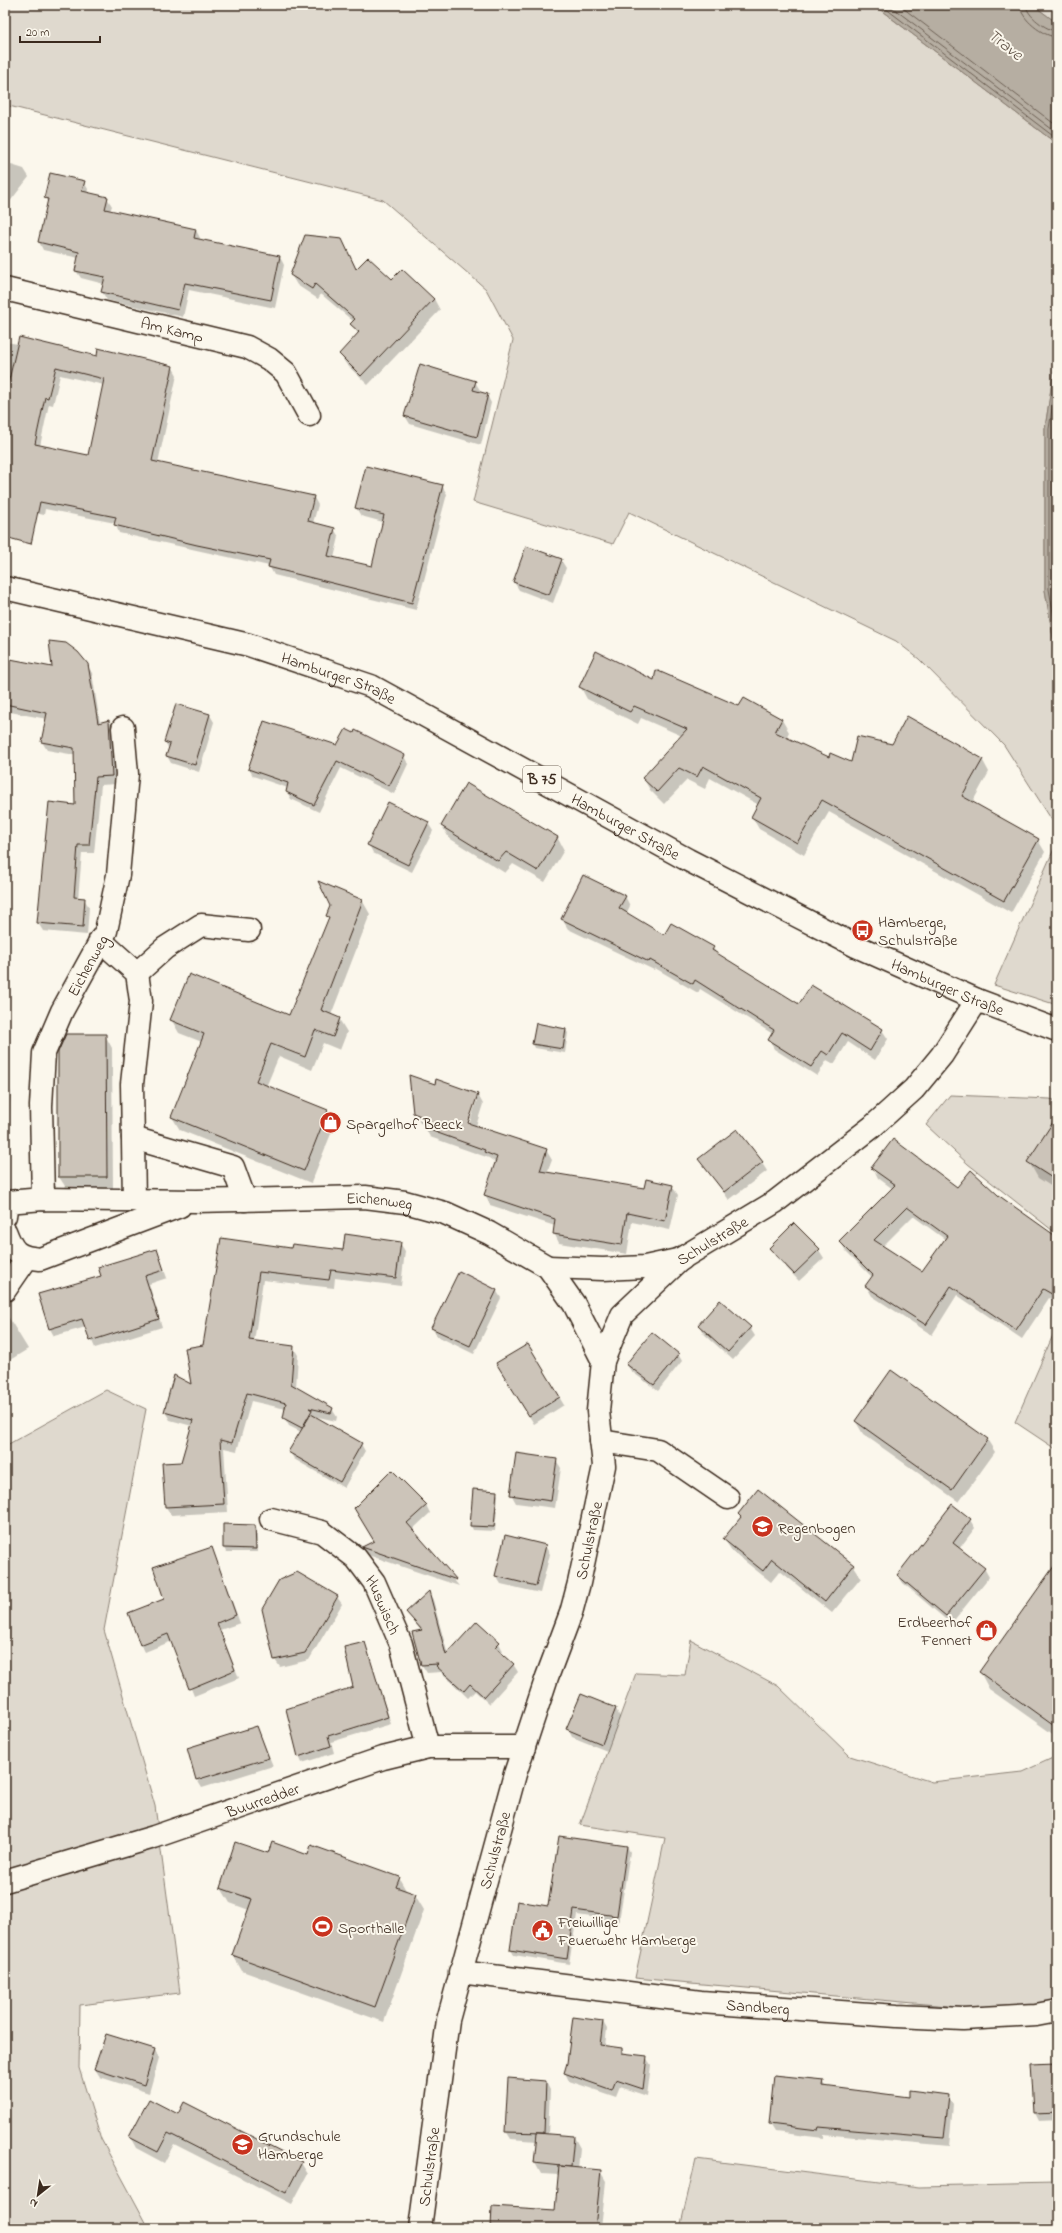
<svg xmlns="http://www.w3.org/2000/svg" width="1062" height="2233" font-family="'Indie Flower',sans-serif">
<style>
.green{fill:#dfd9ce;stroke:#8d8276}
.water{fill:#b6aea2;stroke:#85796d}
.shadow{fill:#0003;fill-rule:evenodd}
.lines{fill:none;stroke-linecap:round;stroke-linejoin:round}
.shore{stroke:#6c5f53;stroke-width:1}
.building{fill:#ccc4b9;stroke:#3b2a1e;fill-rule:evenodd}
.minor-casing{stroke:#3b2a1e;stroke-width:25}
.major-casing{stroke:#3b2a1e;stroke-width:25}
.minor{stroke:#fbf7ec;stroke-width:22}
.major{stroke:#fbf7ec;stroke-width:22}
.labels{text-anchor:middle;stroke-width:4;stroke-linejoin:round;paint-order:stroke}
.shield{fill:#fbf7ec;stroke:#75685c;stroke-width:1}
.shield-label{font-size:15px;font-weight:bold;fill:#3b2a1e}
.street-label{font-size:16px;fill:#3b2a1e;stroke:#fbf7ec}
.poi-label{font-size:16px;fill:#3b2a1e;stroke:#fbf7ec;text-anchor:start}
.water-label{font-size:17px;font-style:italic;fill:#605246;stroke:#fbf7ec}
</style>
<rect width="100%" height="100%" fill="#fbf7ec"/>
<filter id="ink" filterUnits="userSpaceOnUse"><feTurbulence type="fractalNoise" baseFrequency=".025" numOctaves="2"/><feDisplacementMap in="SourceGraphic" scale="8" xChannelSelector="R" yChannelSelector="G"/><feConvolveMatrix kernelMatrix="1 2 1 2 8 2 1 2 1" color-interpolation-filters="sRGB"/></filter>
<g filter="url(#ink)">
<g class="green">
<path d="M5 5H874L1057 144V349L1045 428V590L1057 661V828L1004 745 919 659 896 641 629 512 613 544 473 502 513 340 486 289 383 200 5 105Z"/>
<path d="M1033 5H1057V23Z"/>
<path d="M1057 842V1005L994 985Z"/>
<path d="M950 1095 1050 1099 1057 1101V1234L968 1164 926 1125Z"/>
<path d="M1057 1326V1450L1015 1422Z"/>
<path d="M106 1390 146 1409 104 1630 155 1806 180 1993 80 2005 79 2068 101 2139 149 2228H5V1446Z"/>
<path d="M691 1640 778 1686 850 1756 932 1782 1022 1772 1057 1756V2003L992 2010 635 1978 665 1838 580 1825 636 1673 685 1675Z"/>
<path d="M696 2159 919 2187 1057 2184V2228H680Z"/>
</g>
<g class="water">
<path d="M874 5H1033L1057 23V144Z"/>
<path d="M1057 349V661L1045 590V428Z"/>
</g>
<g class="shadow">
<path d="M5 163 24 169 29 177 5 208Z"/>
<path d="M84 182 88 189 87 194 107 198 112 206 110 211 196 230 200 238 199 241 280 257 284 265 275 308 189 290 183 317 107 300 102 292 104 284 81 278 76 271 79 258 43 250 39 242 48 203 45 198Z"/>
<path d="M347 250 357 270 434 299 440 310 368 385 346 364 340 354 358 334 352 324 354 322 321 294 318 299 297 285 291 275Z"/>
<path d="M5 342 172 366 177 375 158 463 313 496 318 505 313 523 334 529 339 537 334 558 372 567 383 522 361 516 356 508 442 486 447 494 416 610 274 575 269 566 119 533 115 523 45 509 44 515 5 506ZM60 375 104 385 89 456 40 446 49 404 53 405Z"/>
<path d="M475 382 480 390 479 393 487 395 491 403 481 445 410 424 405 416Z"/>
<path d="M561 560 566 568 553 603 519 590 514 582Z"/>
<path d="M5 659 53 668 87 665 92 673 100 723 109 721 114 729 116 784 101 785 94 853H82L78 899H84L89 907 87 935 43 931 38 923 76 806 75 755 47 750 42 742 47 719 5 711Z"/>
<path d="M655 681 782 720 789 732 786 738 830 758 852 763 892 745 982 759 989 772 972 803 1038 840 1045 852 1011 913 829 812 804 855 759 829 752 817 759 805 710 778 705 789 687 780 664 804 650 790 643 778 682 736 641 718 638 724 587 699 580 686Z"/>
<path d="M210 715 214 722 199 772 171 763 167 756 169 749 165 742Z"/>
<path d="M338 746 404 756 408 764 394 794 341 768 319 812 291 799 287 792 288 788 253 776 249 769Z"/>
<path d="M428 823 433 831 412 872 373 853 369 845Z"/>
<path d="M442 826 557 837 564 850 545 882 513 864 505 873 449 838Z"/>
<path d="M625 896 630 906 626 914 665 936 713 948 717 954 799 1006 811 986 882 1030 888 1039 875 1060 848 1042 834 1064 827 1060 817 1076 774 1049 769 1040 773 1034 700 989 698 993 655 968 654 970 568 929 562 919Z"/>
<path d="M362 900 370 914 331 1015 339 1019 347 1032 340 1050 323 1043 312 1070 279 1056 266 1087 328 1111 335 1124 311 1183 180 1130 172 1117 202 1042 179 1033 171 1019 290 1016 329 919 327 916Z"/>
<path d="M566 1030 568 1033 565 1053 535 1048 533 1044Z"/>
<path d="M105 1035 112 1048 113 1189H67L59 1177Z"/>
<path d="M437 1081 478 1095 483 1104 476 1126 546 1150 552 1160 547 1173 645 1189 672 1186 678 1195 670 1230 632 1222 627 1254 559 1243 554 1233 555 1226 490 1205 485 1195 496 1163 489 1158 430 1137 425 1128 426 1125 420 1123 414 1113ZM475 1100H477L468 1128 466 1127Z"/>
<path d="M5 1088H9L11 1092 9 1115H5Z"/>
<path d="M1057 1124V1190L1038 1178 1029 1162Z"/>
<path d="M700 1159 762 1163 767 1171 729 1200Z"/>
<path d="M873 1168 957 1189 998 1196 1057 1238V1303L1049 1298 1022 1339 957 1295 932 1335 872 1296 866 1286 872 1277 846 1251 840 1241 893 1189 878 1178ZM913 1216 946 1240 922 1273 882 1247Z"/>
<path d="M794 1225 819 1250 824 1258 799 1281 775 1256 770 1248Z"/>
<path d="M221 1239 292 1249 343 1251 400 1243 405 1251 401 1286 335 1278 334 1288 263 1280 254 1342 293 1347 298 1355 296 1388 332 1409 337 1417 336 1421 314 1416 361 1444 365 1451 344 1488 294 1459 290 1452 301 1432 289 1426 284 1417 286 1409 251 1401 237 1451 224 1448 228 1512 171 1515 166 1507 192 1426 170 1420 165 1412 193 1386 204 1345Z"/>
<path d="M157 1250 167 1278 149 1284 162 1327 95 1348 86 1327 54 1336 50 1329 102 1277Z"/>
<path d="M496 1290 501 1298 474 1354 437 1336 432 1328Z"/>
<path d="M9 1318 28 1349 5 1363V1320Z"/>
<path d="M699 1325 750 1328 755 1336 733 1360 703 1333Z"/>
<path d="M527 1345 564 1405 534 1424 502 1372Z"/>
<path d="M678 1354 682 1361 658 1391 631 1371 627 1365Z"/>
<path d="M856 1422 987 1439 995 1452 959 1502 863 1434Z"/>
<path d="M556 1460 561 1468 555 1508 516 1503 511 1494Z"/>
<path d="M758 1490 853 1566 861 1578 832 1613 780 1571 771 1582 732 1551 724 1539 741 1518 739 1515Z"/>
<path d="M496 1492 498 1495 495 1531 473 1530 471 1526Z"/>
<path d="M426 1505 430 1513 412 1530 459 1586 368 1555 363 1547 376 1542Z"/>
<path d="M970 1520 975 1528 959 1549 984 1568 989 1577 951 1624 903 1583 898 1575Z"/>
<path d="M224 1526H255L257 1530V1552H226L224 1548Z"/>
<path d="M545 1546 550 1554 540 1593 501 1584 496 1576Z"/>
<path d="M212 1548 240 1623 220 1630 239 1678 194 1696 172 1641 145 1652 141 1644 165 1600Z"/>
<path d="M1057 1564V1737L989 1689 980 1672Z"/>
<path d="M429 1593 433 1600 448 1655 499 1643 503 1651 501 1654 513 1664 518 1672 489 1704 475 1691 468 1698 441 1672 427 1673 422 1665 421 1631 407 1612Z"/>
<path d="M337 1597 342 1604 309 1660 280 1667 275 1660 263 1609Z"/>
<path d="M365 1643 391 1724 331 1742 334 1753 302 1763 299 1756 354 1688Z"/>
<path d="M582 1695 616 1709 620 1717 607 1751 572 1737 568 1729Z"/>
<path d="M257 1727 273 1766 202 1788 197 1780 188 1748Z"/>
<path d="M627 1846 630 1852 619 1921 577 1915 569 1964 514 1955 511 1950 549 1907Z"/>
<path d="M269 1854 399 1878 407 1892 415 1895 424 1910 384 2022 242 1971 233 1955 249 1910 230 1903 221 1888Z"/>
<path d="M603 2022 607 2029 605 2046 622 2049 625 2054 646 2057 651 2065 647 2096 620 2087 616 2097 569 2081 565 2073Z"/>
<path d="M155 2050 159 2058 149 2093 100 2077 95 2069Z"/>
<path d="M1057 2064V2120L1039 2121 1035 2113Z"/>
<path d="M823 2081 827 2088 910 2098 948 2096 953 2104 949 2146 823 2134V2138L775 2132 770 2124Z"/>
<path d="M546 2082 550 2090 548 2135 574 2137 580 2148 578 2169 600 2171 606 2181 601 2228H492L556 2211 559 2175 541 2174 535 2163 537 2141 511 2139 506 2131Z"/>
<path d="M178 2116 301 2163 308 2174 292 2204 174 2144 164 2163 136 2148 130 2137Z"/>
</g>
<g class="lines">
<g class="shore">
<path d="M881 5 1057 139"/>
<path d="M889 5 1057 133"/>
<path d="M899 5 1057 126"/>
<path d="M1020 5C1020 19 1044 37 1057 37"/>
<path d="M1026 5C1026 15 1047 31 1057 31"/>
<path d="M1057 375 1049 429V589L1057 636"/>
<path d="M1057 408 1054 429V589L1057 605"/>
</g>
</g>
<g class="building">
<path d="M50 173 85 181 82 191 108 197 105 209 196 229 194 238 280 256 271 300 185 283 178 310 101 292 105 277 75 271 79 252 38 242 48 199 44 198Z"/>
<path d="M305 235 342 239 356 269 368 257 392 279 402 269 434 299 361 376 339 354 359 332 350 324 355 319 315 284 312 289 290 275Z"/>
<path d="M19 337 97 356 98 348 173 366 152 461 314 496 308 521 335 528 328 556 372 566 384 515 355 508 366 466 443 485 412 603 268 567 270 560 197 545 114 525 116 517 40 502 31 544 5 537V397ZM56 367 104 379 88 455 35 444 45 397 48 398Z"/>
<path d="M420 364 476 381 473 390 488 394 477 437 404 416Z"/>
<path d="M526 546 562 559 549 595 513 582Z"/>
<path d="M49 641 66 643 78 652 88 664 98 723 109 720 112 776 96 777 89 845H78L74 897 85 898 83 927 37 923 49 802 75 805 74 748 41 742 47 713 5 704V658L52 667Z"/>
<path d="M596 651 654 680 656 670 739 706 744 698 782 719 775 732 829 757 830 753 851 762 857 736 892 744 907 716 983 759 962 796 1039 839 1004 901 822 800 797 843 751 817 761 798 703 766 697 777 679 768 657 792 642 778 687 729 634 706 630 712 579 687Z"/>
<path d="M176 704 210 714 195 765 166 756 170 744 164 742Z"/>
<path d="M264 721 337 745 346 729 354 733 355 730 405 755 389 786 337 761 314 805 286 792 288 783 248 769Z"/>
<path d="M466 783 558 837 538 871 506 852 498 861 441 826Z"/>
<path d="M388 802 429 822 408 865 367 845Z"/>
<path d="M583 875 626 896 619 908 664 935 671 923 714 947 712 950 799 1004 811 985 883 1029 870 1051 842 1033 828 1055 822 1051 811 1067 768 1040 774 1030 695 980 693 984 650 960 649 962 561 919Z"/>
<path d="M318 881 363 900 321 1010 340 1018 333 1037 315 1030 305 1057 271 1044 256 1081 328 1110 304 1171 171 1117 204 1034 170 1020 189 974 289 1015 329 917 326 916 330 906Z"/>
<path d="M536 1023 566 1029 563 1049 532 1044Z"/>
<path d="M66 1034H106L107 1177H58V1052Z"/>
<path d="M409 1075 435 1084 436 1079 478 1094 468 1123 547 1149 540 1171 644 1188 646 1179 673 1185 665 1221 627 1213 622 1245 553 1234 555 1219 484 1195 497 1157 484 1152 485 1150 424 1128 426 1121 422 1119 423 1117 413 1113Z"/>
<path d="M1057 1116V1181L1027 1162Z"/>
<path d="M737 1129 763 1162 724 1192 698 1159Z"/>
<path d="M893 1139 957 1187 971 1170 998 1195 1057 1237V1297L1043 1289 1016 1330 951 1286 926 1325 865 1286 873 1275 839 1241 895 1185 871 1168ZM907 1207 947 1236 922 1271 874 1240Z"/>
<path d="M794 1223 820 1249 794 1274 769 1248Z"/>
<path d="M345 1234 401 1242 396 1278 331 1270 329 1280 259 1272 249 1340 294 1346 291 1384 333 1408 331 1413 309 1408 312 1410 302 1428 283 1418 286 1403 247 1393 232 1443 220 1440 224 1504 165 1507 162 1463 181 1462 193 1420 164 1412 174 1375 191 1384 185 1348 203 1345 221 1238 291 1248 292 1244 343 1250Z"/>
<path d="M157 1249 164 1270 145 1276 159 1319 90 1341 82 1319 49 1329 38 1294 101 1276 98 1267Z"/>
<path d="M459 1271 497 1290 470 1346 431 1328Z"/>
<path d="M720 1300 751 1327 728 1352 698 1325Z"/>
<path d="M652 1332 679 1354 654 1385 626 1364Z"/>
<path d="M528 1344 560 1397 529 1416 496 1363Z"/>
<path d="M891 1370 988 1439 952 1490 855 1421Z"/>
<path d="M311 1414 362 1443 340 1482 288 1452Z"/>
<path d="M516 1453 557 1459 551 1501 510 1495Z"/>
<path d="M392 1470 427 1505 407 1523 457 1580 362 1547 374 1541 354 1508Z"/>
<path d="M473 1489 497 1491 494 1527 470 1526Z"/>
<path d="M758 1489 854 1565 825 1602 772 1559 763 1571 723 1539 741 1517 738 1514Z"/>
<path d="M952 1504 971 1519 953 1543 985 1568 946 1616 897 1575Z"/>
<path d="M223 1524 255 1525 256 1549 223 1548Z"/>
<path d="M505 1535 546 1545 536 1586 495 1576Z"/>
<path d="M212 1547 236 1615 217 1623 235 1670 189 1689 168 1634 140 1645 128 1613 164 1599 153 1567Z"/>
<path d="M1057 1562V1728L979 1672Z"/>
<path d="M297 1572 338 1596 305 1653 274 1660 262 1609 279 1580Z"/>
<path d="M429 1591 446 1655 477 1621 500 1642 495 1647 514 1664 484 1697 470 1684 464 1691 436 1666 438 1664 421 1665 412 1632 422 1630 406 1612Z"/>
<path d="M365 1642 388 1717 328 1736 331 1746 298 1757 286 1709 353 1687 344 1647Z"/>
<path d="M581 1694 616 1708 602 1744 566 1729Z"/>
<path d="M257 1726 269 1758 196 1780 187 1748Z"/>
<path d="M559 1836 627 1846 617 1916 574 1910 567 1959 510 1950 517 1901 548 1906Z"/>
<path d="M235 1842 268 1853 272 1842 308 1855 311 1845 400 1877 396 1887 416 1894 375 2007 232 1955 252 1899 220 1888Z"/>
<path d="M573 2017 603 2021 600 2045 622 2048V2053L647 2056 643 2089 616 2080 612 2090 564 2073 567 2063Z"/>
<path d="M106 2034 155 2049 144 2085 94 2069Z"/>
<path d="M1057 2063V2112L1034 2113 1031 2064Z"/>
<path d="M774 2075 824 2080 823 2086 909 2097V2090L949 2095 944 2138 819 2127 818 2130 769 2124Z"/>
<path d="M508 2078 546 2081 544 2133 505 2132Z"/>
<path d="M149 2099 178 2114 184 2102 302 2162 286 2193 168 2133 158 2152 129 2137Z"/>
<path d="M537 2133 574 2136 571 2167 534 2163Z"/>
<path d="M559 2166 601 2170 595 2228H491L492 2206 555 2210Z"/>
</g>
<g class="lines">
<defs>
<g id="minor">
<path id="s1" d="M5 289 247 347 269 359 286 373 309 415"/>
<path d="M100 940 137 973 141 1001 132 1084 134 1200"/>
<path d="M137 973 165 948 201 925 249 930"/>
<path d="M133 1138 233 1167 245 1200"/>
<path id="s2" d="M43 1199 41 1106 44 1053 62 1011 106 931 118 875 127 774 123 728"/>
<path id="s3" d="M5 1216 7 1202 43 1199 196 1201 365 1197 405 1202 445 1213 489 1233 548 1267 574 1304 603 1361"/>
<path d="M5 1231C13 1252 17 1257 40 1259L180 1206"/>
<path d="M548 1267 603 1269 645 1267 682 1259"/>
<path d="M5 1290 27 1258"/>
<path d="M601 1441 658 1450 728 1498"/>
<path id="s4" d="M271 1519 322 1532 356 1558 374 1582 401 1644 428 1747"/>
<path id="s5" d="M5 1881 154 1837 383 1758 428 1747H524"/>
<path id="s6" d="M460 1972 701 2002 897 2016 963 2019 1036 2015 1057 2011"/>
<path id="s7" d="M420 2228 448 2020 515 1774 547 1677 571 1613 579 1583 604 1466 598 1411 603 1361 622 1315 682 1258 775 1202 872 1127 914 1089 942 1055 977 1000"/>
</g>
<g id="major">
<path id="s8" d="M5 588 249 645 371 686 688 860 856 946 977 1000 1057 1030"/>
</g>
</defs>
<use href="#minor" class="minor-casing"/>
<use href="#major" class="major-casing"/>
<use href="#minor" class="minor"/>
<use href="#major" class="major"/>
</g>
</g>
<defs>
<symbol id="bus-disc" viewBox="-11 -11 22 22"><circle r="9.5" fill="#c8321e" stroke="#fbf7ec"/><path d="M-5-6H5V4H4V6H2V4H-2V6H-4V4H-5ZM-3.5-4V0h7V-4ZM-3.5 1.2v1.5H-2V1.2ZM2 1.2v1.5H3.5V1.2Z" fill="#fff"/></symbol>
<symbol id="shop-disc" viewBox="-11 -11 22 22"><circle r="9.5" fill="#c8321e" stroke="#fbf7ec"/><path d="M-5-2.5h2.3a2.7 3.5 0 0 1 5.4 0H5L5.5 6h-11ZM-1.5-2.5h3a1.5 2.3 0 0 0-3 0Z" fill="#fff"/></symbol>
<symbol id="school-disc" viewBox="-11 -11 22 22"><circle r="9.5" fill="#c8321e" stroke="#fbf7ec"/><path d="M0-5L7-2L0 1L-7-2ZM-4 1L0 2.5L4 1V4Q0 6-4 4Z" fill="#fff"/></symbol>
<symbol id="stadium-disc" viewBox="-11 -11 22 22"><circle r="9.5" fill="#c8321e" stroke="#fbf7ec"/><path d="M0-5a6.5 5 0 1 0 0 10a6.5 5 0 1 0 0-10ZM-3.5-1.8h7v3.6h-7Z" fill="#fff"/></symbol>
<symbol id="civic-disc" viewBox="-11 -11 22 22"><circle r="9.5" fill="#c8321e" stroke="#fbf7ec"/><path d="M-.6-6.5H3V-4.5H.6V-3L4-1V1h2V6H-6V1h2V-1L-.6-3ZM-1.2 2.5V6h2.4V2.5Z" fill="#fff"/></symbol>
</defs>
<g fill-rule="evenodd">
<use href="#bus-disc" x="850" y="918" width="25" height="25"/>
<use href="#shop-disc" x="318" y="1110" width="25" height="25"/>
<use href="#school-disc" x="750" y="1514" width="25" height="25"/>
<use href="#shop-disc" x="974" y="1618" width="25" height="25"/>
<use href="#stadium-disc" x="310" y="1914" width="25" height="25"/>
<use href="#civic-disc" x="530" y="1918" width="25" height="25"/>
<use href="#school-disc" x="230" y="2132" width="25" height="25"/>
</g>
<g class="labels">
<rect class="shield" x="523" y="766" width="38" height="26" rx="3"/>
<g class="shield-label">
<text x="542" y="784">B 75</text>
</g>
<g class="street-label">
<text dy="6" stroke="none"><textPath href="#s1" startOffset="172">Am Kamp</textPath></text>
<text dy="6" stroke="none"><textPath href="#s8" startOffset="346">Hamburger Straße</textPath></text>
<text dy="6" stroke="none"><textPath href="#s8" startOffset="670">Hamburger Straße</textPath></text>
<text dy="6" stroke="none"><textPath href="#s2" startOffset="244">Eichenweg</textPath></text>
<text dy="6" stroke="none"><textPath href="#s8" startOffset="1030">Hamburger Straße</textPath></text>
<text dy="6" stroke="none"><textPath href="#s3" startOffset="387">Eichenweg</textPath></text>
<text dy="6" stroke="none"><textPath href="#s7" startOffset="1059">Schulstraße</textPath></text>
<text dy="6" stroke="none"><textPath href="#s7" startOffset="710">Schulstraße</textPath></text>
<text dy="6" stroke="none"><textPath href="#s4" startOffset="150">Huswisch</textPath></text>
<text dy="6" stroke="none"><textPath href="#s5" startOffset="270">Buurredder</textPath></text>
<text dy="6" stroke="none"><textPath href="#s7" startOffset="386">Schulstraße</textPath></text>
<text dy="6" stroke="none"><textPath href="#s6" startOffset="300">Sandberg</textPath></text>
<text dy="6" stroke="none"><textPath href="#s7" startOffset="62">Schulstraße</textPath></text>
</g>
<g class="poi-label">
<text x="878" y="927">Hamberge,<tspan x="878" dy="18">Schulstraße</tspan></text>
<text x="346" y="1129">Spargelhof Beeck</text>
<text x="778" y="1533">Regenbogen</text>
<text x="972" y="1627" text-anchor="end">Erdbeerhof<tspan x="972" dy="18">Fennert</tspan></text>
<text x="558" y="1927">Freiwillige<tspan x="558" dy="18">Feuerwehr Hamberge</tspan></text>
<text x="338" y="1933">Sporthalle</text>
<text x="258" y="2141">Grundschule<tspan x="258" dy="18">Hamberge</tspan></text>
</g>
<g class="water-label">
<text transform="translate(1006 44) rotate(38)" y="6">Trave</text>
</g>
</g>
<rect width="1062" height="2233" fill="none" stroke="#fbf7ec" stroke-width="20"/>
<rect x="10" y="10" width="1042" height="2213" fill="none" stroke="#3b2a1e" stroke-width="1.5" filter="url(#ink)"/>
<g transform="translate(38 2195) rotate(210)" stroke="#fbf7ec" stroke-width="3" paint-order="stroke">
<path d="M0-3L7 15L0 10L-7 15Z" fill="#3b2a1e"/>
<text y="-6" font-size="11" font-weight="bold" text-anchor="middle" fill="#3b2a1e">N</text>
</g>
<path d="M20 36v6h80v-6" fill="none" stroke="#3b2a1e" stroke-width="2"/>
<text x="26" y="36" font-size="12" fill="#3b2a1e" stroke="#fbf7ec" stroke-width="3" paint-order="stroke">20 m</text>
</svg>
